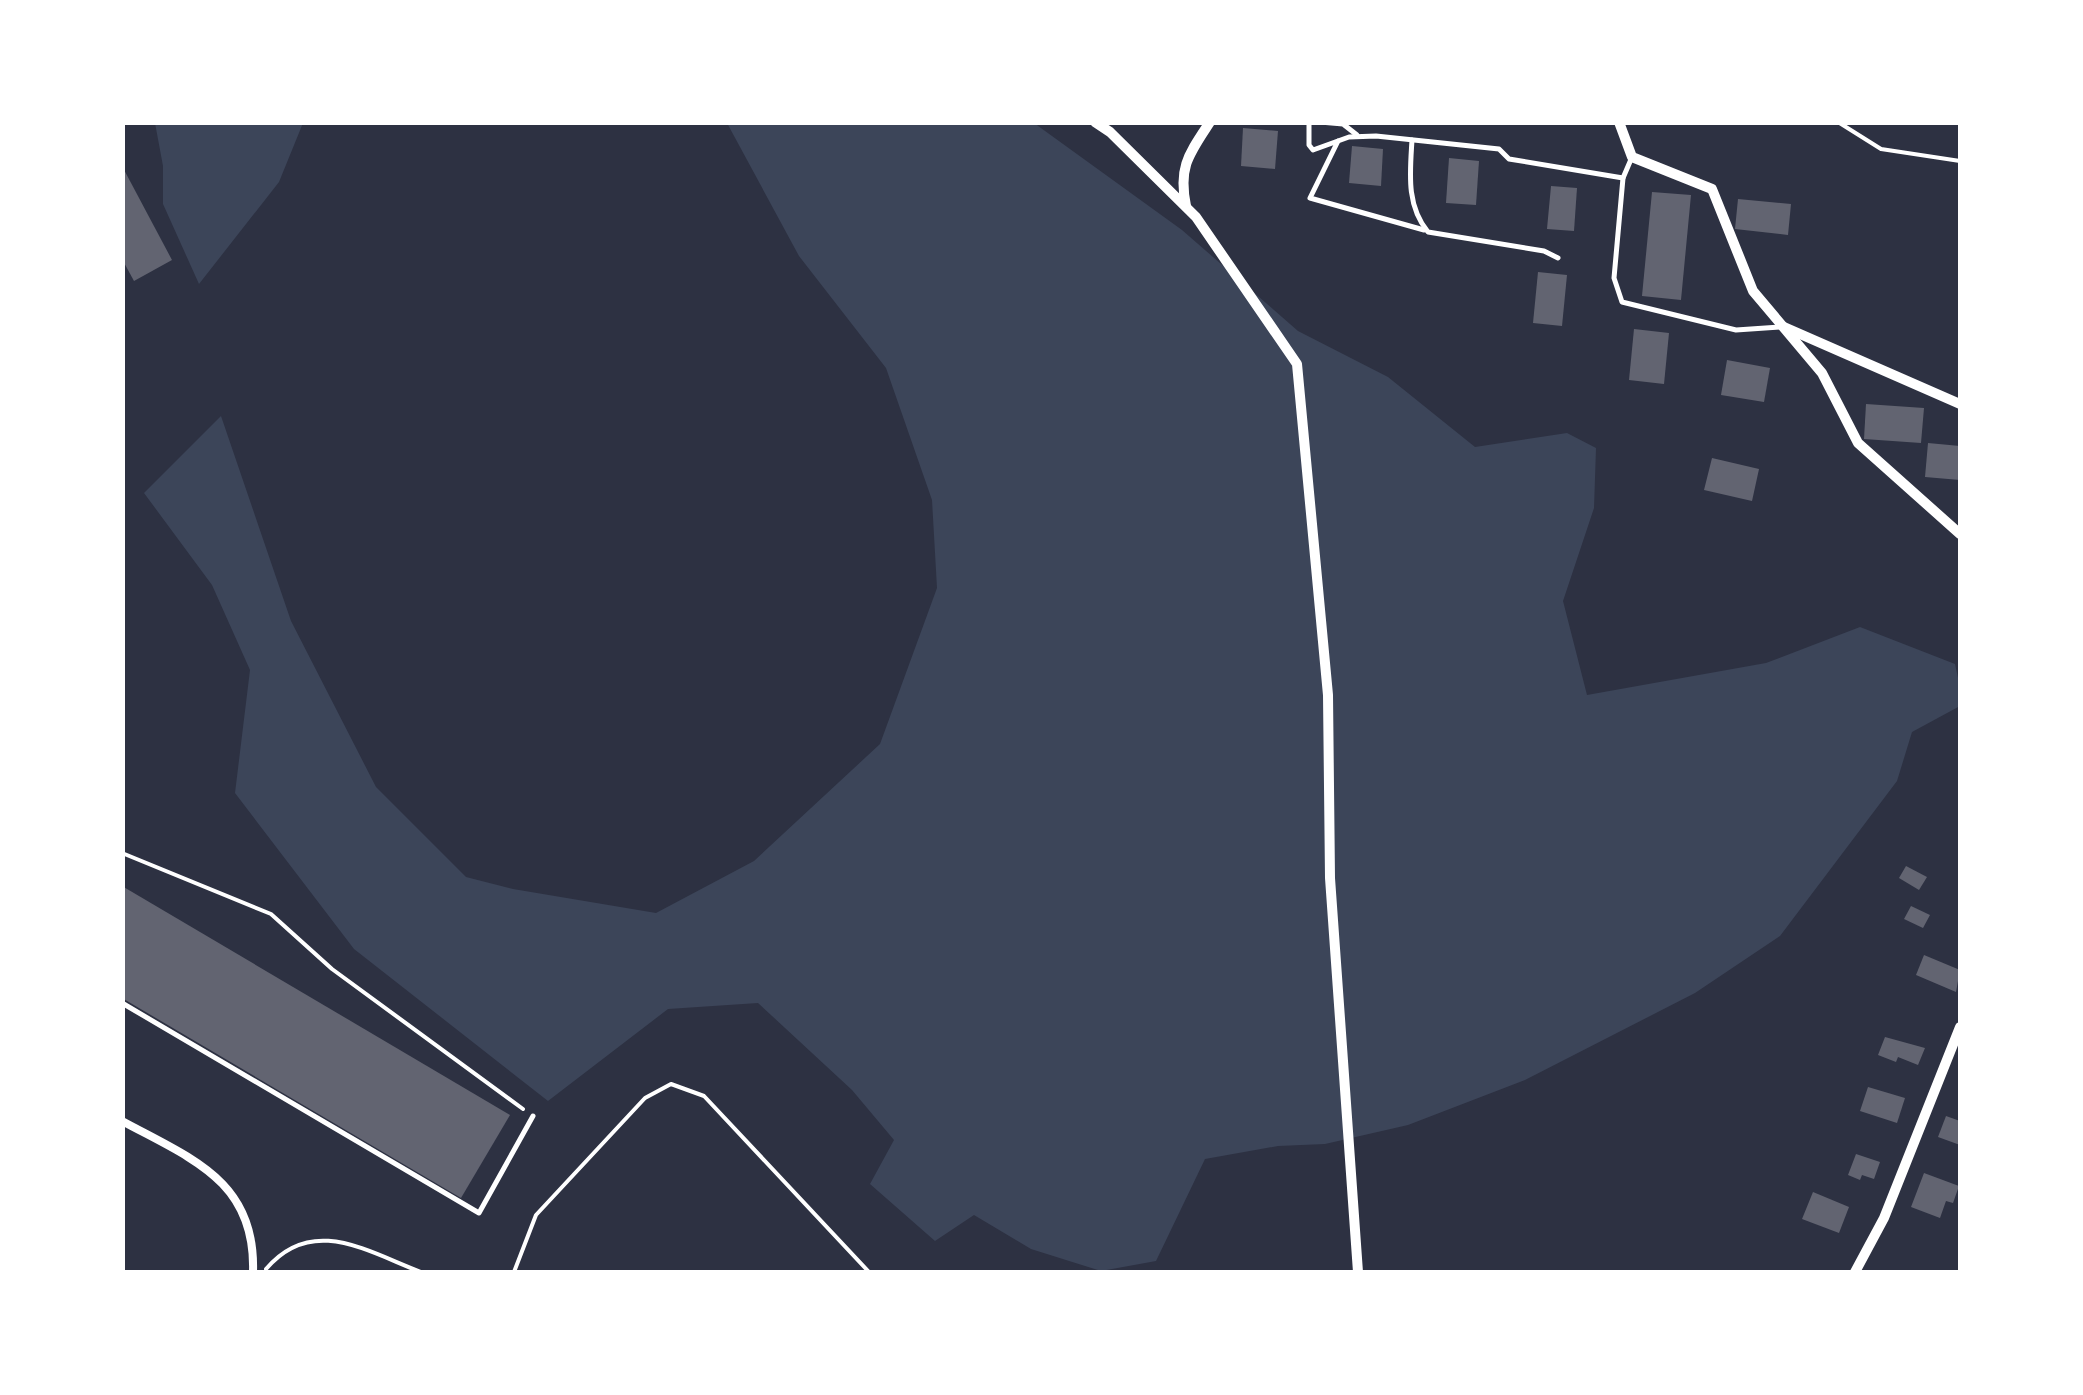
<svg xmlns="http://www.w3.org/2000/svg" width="2083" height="1395" font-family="Raleway,sans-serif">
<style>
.green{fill:#3c4559}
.building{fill:#626471}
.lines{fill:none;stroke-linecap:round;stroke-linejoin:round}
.path{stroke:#fff;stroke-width:4}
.service{stroke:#fff;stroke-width:5}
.pedestrian{stroke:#fff;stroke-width:8}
.minor{stroke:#fff;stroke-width:10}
</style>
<rect width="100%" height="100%" fill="#2d3142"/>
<g class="green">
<path d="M155 123H303L279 182 199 284 163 204V166Z"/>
<path d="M727 123H1034L1182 230 1298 331 1388 377 1475 447 1567 433 1596 448 1594 508 1563 601 1587 695 1766 663 1860 627 1955 664 1960 687V706L1912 732 1897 781 1780 936 1695 993 1525 1080 1408 1125 1325 1144 1278 1146 1205 1159 1156 1261 1101 1271 1031 1249 974 1215 935 1241 870 1184 894 1140 852 1090 758 1003 668 1009 548 1101 354 949 235 793 250 670 212 585 144 493 221 416 291 621 376 787 466 877 513 889 656 913 754 861 880 744 937 588 932 500 886 368 799 256Z"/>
</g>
<g class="building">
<path d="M1243 128 1278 131 1275 169 1241 166Z"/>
<path d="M1352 146 1383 149 1381 186 1349 183Z"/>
<path d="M1449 158 1479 161 1476 205 1446 203Z"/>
<path d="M122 166 172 260 134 281 122 259Z"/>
<path d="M1551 186 1577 188 1574 231 1547 229Z"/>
<path d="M1652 192 1691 195 1681 300 1642 296Z"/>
<path d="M1738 199 1791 204 1788 235 1735 229Z"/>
<path d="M1538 272 1567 275 1562 326 1533 323Z"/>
<path d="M1634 329 1669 333 1664 384 1629 380Z"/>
<path d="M1727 360 1770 368 1764 402 1721 395Z"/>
<path d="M1866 404 1924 408 1921 443 1864 439Z"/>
<path d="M1928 443 1960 446V480L1925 477Z"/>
<path d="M1712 458 1759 469 1752 501 1704 490Z"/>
<path d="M1906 866 1927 877 1919 890 1899 878Z"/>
<path d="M122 886 510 1115 461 1198 122 998Z"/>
<path d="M1911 906 1930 915 1923 928 1904 919Z"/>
<path d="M1924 955 1960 970 1956 992 1916 975Z"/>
<path d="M1885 1037 1925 1048 1918 1065 1898 1057 1896 1062 1878 1055Z"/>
<path d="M1868 1087 1905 1098 1897 1123 1860 1111Z"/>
<path d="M1946 1116 1960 1121V1145L1938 1137Z"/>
<path d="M1856 1154 1880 1162 1874 1179 1862 1175 1860 1180 1848 1175Z"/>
<path d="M1924 1173 1959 1186 1953 1203 1946 1201 1940 1218 1911 1207Z"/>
<path d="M1813 1192 1849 1207 1839 1233 1802 1219Z"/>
</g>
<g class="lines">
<g class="path">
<path d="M1838 122 1881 149 1960 161"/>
<path d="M122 853 271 914 332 969 523 1109"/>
<path d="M266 1269C312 1215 366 1251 421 1272"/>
<path d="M514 1272 536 1215 645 1098 671 1084 704 1096 869 1272"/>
</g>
<g class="service">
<path d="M1309 122V145L1313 150 1349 137 1376 136 1499 149 1509 159 1623 178"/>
<path d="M1320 122 1343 124 1357 135"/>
<path d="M1412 140C1410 173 1406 205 1428 232L1544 251 1558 258"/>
<path d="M1338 141 1310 198 1424 230"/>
<path d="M1632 157 1623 178 1614 278 1622 302 1736 330 1780 327"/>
<path d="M122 1003 479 1213 533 1116"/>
</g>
<path class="pedestrian" d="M122 1121C192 1159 256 1181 253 1272"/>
<g class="minor">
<path d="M1095 122 1110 132 1196 217 1297 364 1328 695 1330 878 1358 1272"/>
<path d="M1619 122 1632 157 1712 189 1753 291 1822 373 1858 443 1960 534"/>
<path d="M1186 206C1178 167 1189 154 1210 122"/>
<path d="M1784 327 1960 404"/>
<path d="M1855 1272 1884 1218 1960 1027"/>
</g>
</g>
<rect width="2083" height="1395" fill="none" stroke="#ffffff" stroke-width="250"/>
</svg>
